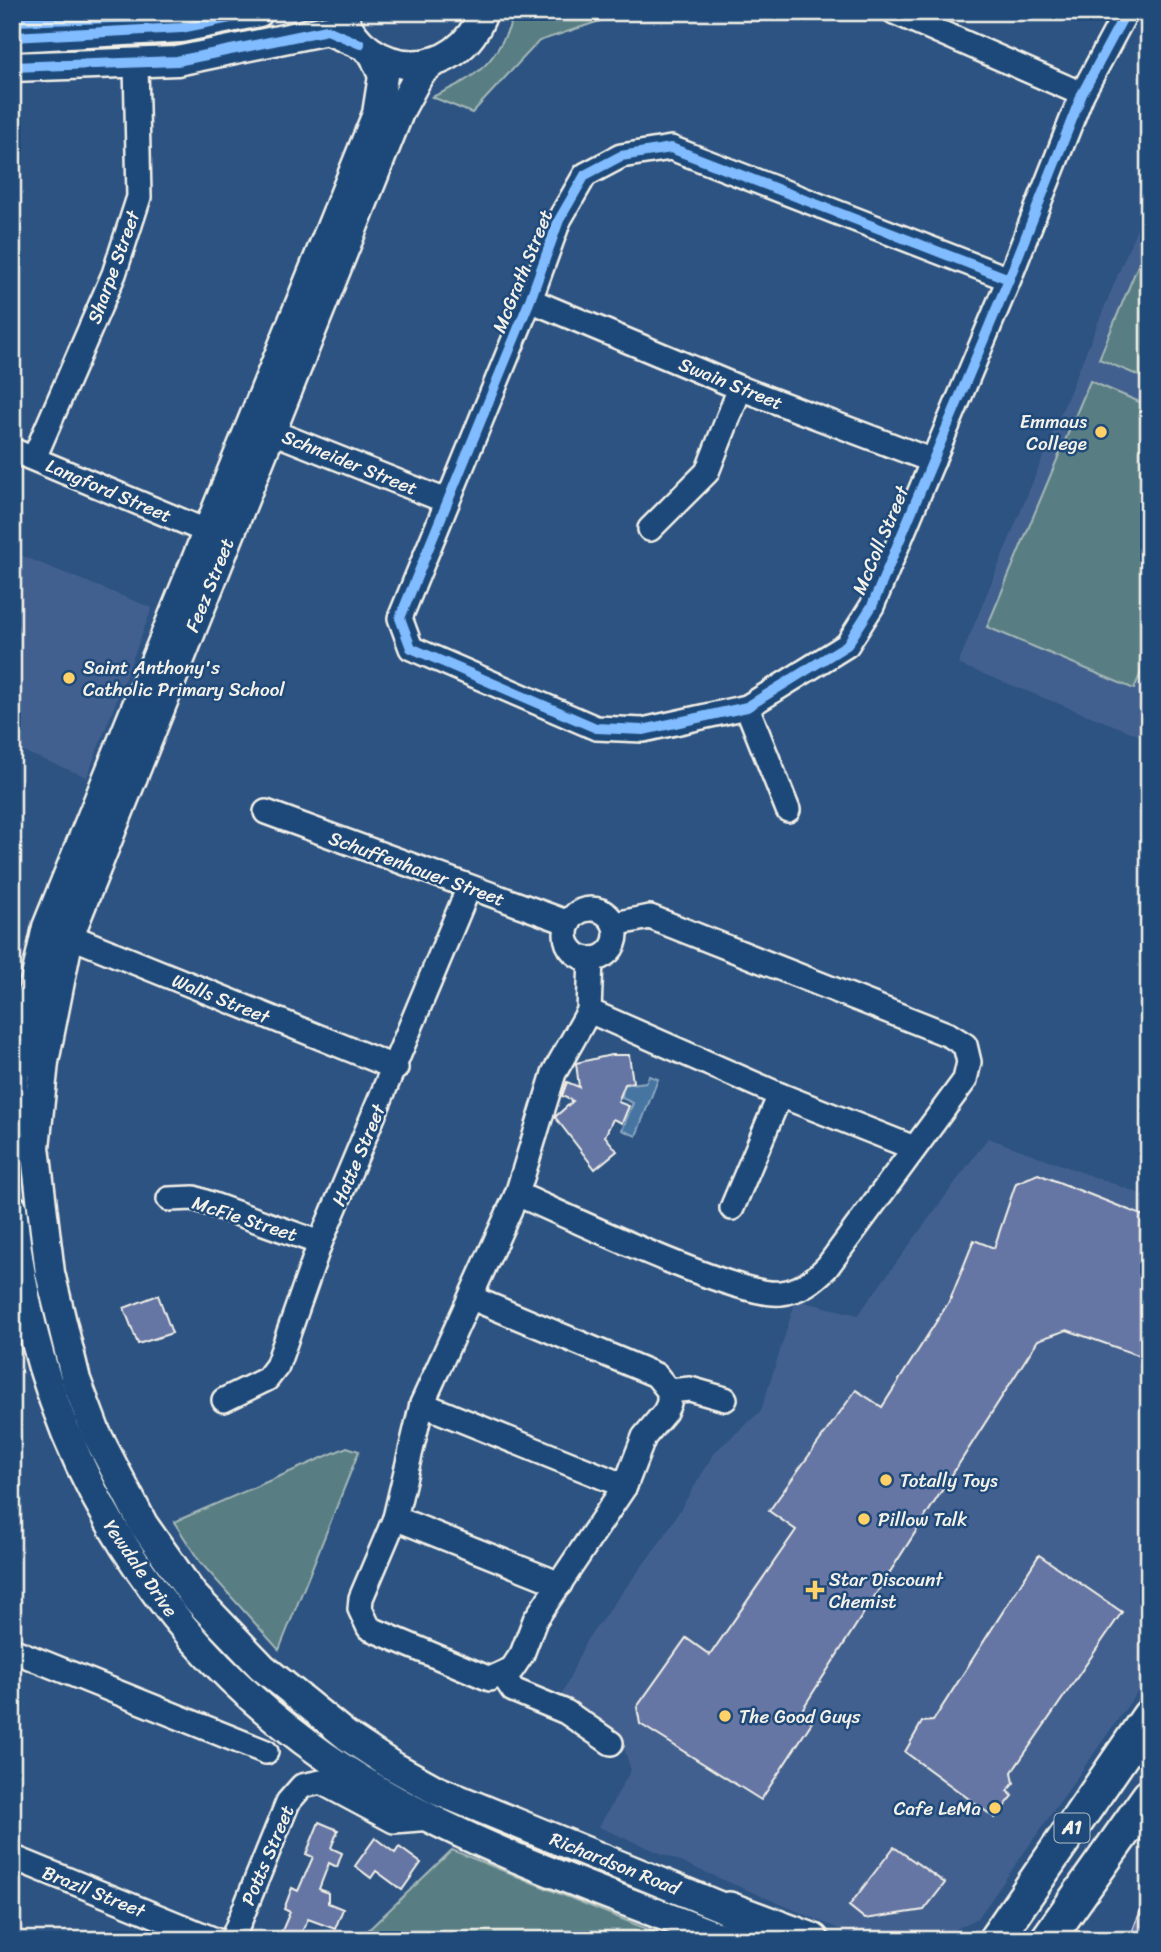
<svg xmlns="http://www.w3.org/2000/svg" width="1161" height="1952" font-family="Sriracha,sans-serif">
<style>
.built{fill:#42618f}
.green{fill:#587e84;stroke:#a6b8b6;stroke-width:2}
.water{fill:#4675a2;stroke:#8ca7be;stroke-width:2}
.building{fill:#6576a5;stroke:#f4f1e8;stroke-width:2}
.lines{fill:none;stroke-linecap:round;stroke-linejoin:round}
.minor-casing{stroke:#f4f1e8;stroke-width:28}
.major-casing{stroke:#f4f1e8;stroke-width:33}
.highway-casing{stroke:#f4f1e8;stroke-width:38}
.minor{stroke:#1f4a7a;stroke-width:23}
.major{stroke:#1f4a7a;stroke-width:28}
.highway{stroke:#1f4a7a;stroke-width:33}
.cycleway-casing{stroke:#1f4a7a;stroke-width:15}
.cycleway{stroke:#80bcff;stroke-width:10}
.poi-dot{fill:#ffd166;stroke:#1f4a7a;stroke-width:2.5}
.labels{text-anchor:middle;stroke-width:5;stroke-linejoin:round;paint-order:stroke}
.shield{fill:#1f4a7a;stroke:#b4bfc7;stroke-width:2}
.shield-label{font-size:18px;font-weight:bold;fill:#f4f1e8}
.street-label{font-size:19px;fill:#f4f1e8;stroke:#1f4a7a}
.poi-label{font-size:19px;fill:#f4f1e8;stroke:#1f4a7a;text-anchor:start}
</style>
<rect width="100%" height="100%" fill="#2d5383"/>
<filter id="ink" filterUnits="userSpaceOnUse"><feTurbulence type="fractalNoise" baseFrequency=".0143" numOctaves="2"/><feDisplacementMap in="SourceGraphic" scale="14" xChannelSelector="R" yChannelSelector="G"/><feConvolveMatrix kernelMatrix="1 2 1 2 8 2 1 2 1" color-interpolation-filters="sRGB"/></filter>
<g filter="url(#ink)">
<g class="built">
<path d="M1149 199V739L958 664Z"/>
<path d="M12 552 152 608 87 777 12 747Z"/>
<path d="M988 1138 1149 1197V1675L978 1918 933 1940H865L599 1827 631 1770 621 1738 561 1697 586 1641 663 1538 716 1451 761 1411 796 1300 858 1315Z"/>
</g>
<g class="green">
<path d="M516 12H739L731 15H618L539 41 472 113 432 97C483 74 494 64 516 12Z"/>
<path d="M1149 239V380L1099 359Z"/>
<path d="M1090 381 1149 406V654L1134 689 987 627Z"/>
<path d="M347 1447 359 1451 279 1650 200 1562 174 1522Z"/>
<path d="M452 1850 674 1940H358Z"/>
</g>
<path class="water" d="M649 1076 658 1079 636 1136 622 1130 633 1103 622 1098 623 1085 646 1082Z"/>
<g class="building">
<path d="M611 1055H629L633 1082 625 1084 618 1102 629 1106 622 1123 613 1119 605 1136 617 1151 595 1169 555 1117 573 1101 562 1096 567 1082 579 1087 576 1063Z"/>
<path d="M1038 1174 1149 1218V1359L1067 1330 1038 1340 800 1713 812 1722 761 1800 640 1724 637 1707 686 1638 710 1655 796 1530 769 1511 856 1390 882 1407 950 1300 974 1240 994 1248 1016 1183Z"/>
<path d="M158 1295 172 1333 138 1344 124 1308Z"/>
<path d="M1039 1555 1122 1612 1012 1772 1014 1783 1007 1791 1013 1796 995 1818 905 1752 922 1722 933 1721Z"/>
<path d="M319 1822 338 1830 331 1848 342 1853 337 1867 329 1863 319 1889 328 1893V1903L343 1909 335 1929 308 1919 298 1940H278L290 1912 284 1909 292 1888 298 1891 313 1857 306 1854Z"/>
<path d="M375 1838 395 1853 399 1847 421 1863 402 1890 376 1871 371 1878 355 1866Z"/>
<path d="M894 1847 945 1883 924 1910 865 1919 849 1906Z"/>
<path d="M1148 1893 1149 1940H1129Z"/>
</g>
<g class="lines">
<defs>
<g id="minor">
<path d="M894 12 1082 94"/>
<path d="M1009 279 671 148 621 156 585 175 559 220 530 300 400 618 411 648 596 728 643 730 747 707 847 645 872 606 1009 279 1082 94 1126 12"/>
<path d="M530 300 740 388 933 461"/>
<path d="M255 425 446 501"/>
<path d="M12 450 206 531"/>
<path d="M34 458 114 274 139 197 136 64"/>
<path d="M650 529 707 472 740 388"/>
<path d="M747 707 788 810"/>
<path d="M266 812 569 923"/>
<circle cx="591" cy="934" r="25"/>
<path d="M55 930 396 1068"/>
<path d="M589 1011 780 1095 914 1148"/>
<path d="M517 1194C565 1215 740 1299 781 1293 800 1291 814 1280 827 1267L965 1080 969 1062 965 1045 949 1035 650 917 614 924"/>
<path d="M169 1199 194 1198 320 1243"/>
<path d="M732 1208 780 1095"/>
<path d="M472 1298 656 1375 669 1391V1403L665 1412 644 1437 625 1486 535 1620 522 1654 512 1669 490 1679 369 1628 360 1609 361 1598 395 1518 422 1404 517 1194 554 1073 589 1011 591 959"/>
<path d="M669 1391 690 1389 725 1399"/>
<path d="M224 1400 267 1379 277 1366 320 1243 469 887"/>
<path d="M422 1404 625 1486"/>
<path d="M395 1518 560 1584"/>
<path d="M12 1650 266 1752"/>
<path d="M503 1675 513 1690 566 1712 611 1743"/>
<path d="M12 1857 215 1940"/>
<path d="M232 1940 288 1802 302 1786 321 1782 394 1821 431 1818"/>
</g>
<g id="major">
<path d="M341 12C366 81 459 83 483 12"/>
<path d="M12 37 181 28 259 12"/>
<path d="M433 62 420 73 400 110 69 936 44 1062 35 1147 50 1273 76 1380 96 1433 143 1524 193 1595 262 1667 347 1736 391 1765 436 1790 748 1918"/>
<path d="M12 67 177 61 327 30 360 44"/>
<path d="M12 1122 14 1077 47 927 377 114 383 76 374 55"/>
<path d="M12 1208C36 1458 165 1667 383 1793 485 1852 615 1896 726 1940"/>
</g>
<g id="highway">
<path d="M729 1909 812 1940"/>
<path d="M995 1940 1149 1716"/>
<path d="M1047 1940 1149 1796"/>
</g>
</defs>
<use href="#minor" class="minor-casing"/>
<use href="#major" class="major-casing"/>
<use href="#highway" class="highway-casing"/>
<use href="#minor" class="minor"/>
<use href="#major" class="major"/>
<use href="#highway" class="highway"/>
<defs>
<g id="cycleway">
<path d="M12 21 145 17 183 12"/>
<path d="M12 37 181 28 259 12"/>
<path d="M12 67 177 61 327 30 360 44"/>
<path d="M1009 279 671 148 621 156 585 175 559 220 530 300 400 618 411 648 596 728 643 730 747 707 847 645 872 606 1009 279 1082 94 1126 12"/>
</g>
</defs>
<use href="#cycleway" class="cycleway-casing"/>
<use href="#cycleway" class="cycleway"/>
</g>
</g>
<g class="poi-dot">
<circle cx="1101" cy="432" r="7"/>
<circle cx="69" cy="678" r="7"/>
<circle cx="886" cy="1480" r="7"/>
<circle cx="864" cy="1519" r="7"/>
<path d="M811.5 1579.5h7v7h7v7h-7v7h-7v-7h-7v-7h7z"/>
<circle cx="725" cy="1716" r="7"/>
<circle cx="995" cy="1808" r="7"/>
</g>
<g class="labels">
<rect class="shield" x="1054.5" y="1813.5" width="35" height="29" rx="5"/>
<g class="shield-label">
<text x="1072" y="1834">A1</text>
</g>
<g class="street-label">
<text transform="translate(113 267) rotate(-70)" y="7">Sharpe Street</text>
<text transform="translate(522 271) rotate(-68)" y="7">McGrath Street</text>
<text transform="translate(731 383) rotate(22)" y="7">Swain Street</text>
<text transform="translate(350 462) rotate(22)" y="7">Schneider Street</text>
<text transform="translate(109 490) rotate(23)" y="7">Langford Street</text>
<text transform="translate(880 540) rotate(-67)" y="7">McColl Street</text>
<text transform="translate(209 585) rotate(-68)" y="7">Feez Street</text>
<text transform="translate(417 868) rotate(20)" y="7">Schuffenhauer Street</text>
<text transform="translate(221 998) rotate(22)" y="7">Walls Street</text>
<text transform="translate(358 1155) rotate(-67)" y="7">Hatte Street</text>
<text transform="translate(245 1218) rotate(18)" y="7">McFie Street</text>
<text transform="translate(141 1568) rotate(55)" y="7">Yewdale Drive</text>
<text transform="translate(267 1855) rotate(-67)" y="7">Potts Street</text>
<text transform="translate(615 1863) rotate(22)" y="7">Richardson Road</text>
<text transform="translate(94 1891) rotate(22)" y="7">Brazil Street</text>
</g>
<g class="poi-label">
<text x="1087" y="428" text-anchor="end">Emmaus<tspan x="1087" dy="22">College</tspan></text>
<text x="83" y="674">Saint Anthony's<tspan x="83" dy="22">Catholic Primary School</tspan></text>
<text x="900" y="1487">Totally Toys</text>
<text x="878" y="1526">Pillow Talk</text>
<text x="829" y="1586">Star Discount<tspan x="829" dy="22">Chemist</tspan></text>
<text x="739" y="1723">The Good Guys</text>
<text x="981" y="1815" text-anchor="end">Cafe LeMa</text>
</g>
</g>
<rect width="1161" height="1952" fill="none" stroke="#1f4a7a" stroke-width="42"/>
<rect x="21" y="21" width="1119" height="1910" fill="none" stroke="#f4f1e8" stroke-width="2.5" filter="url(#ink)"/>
</svg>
